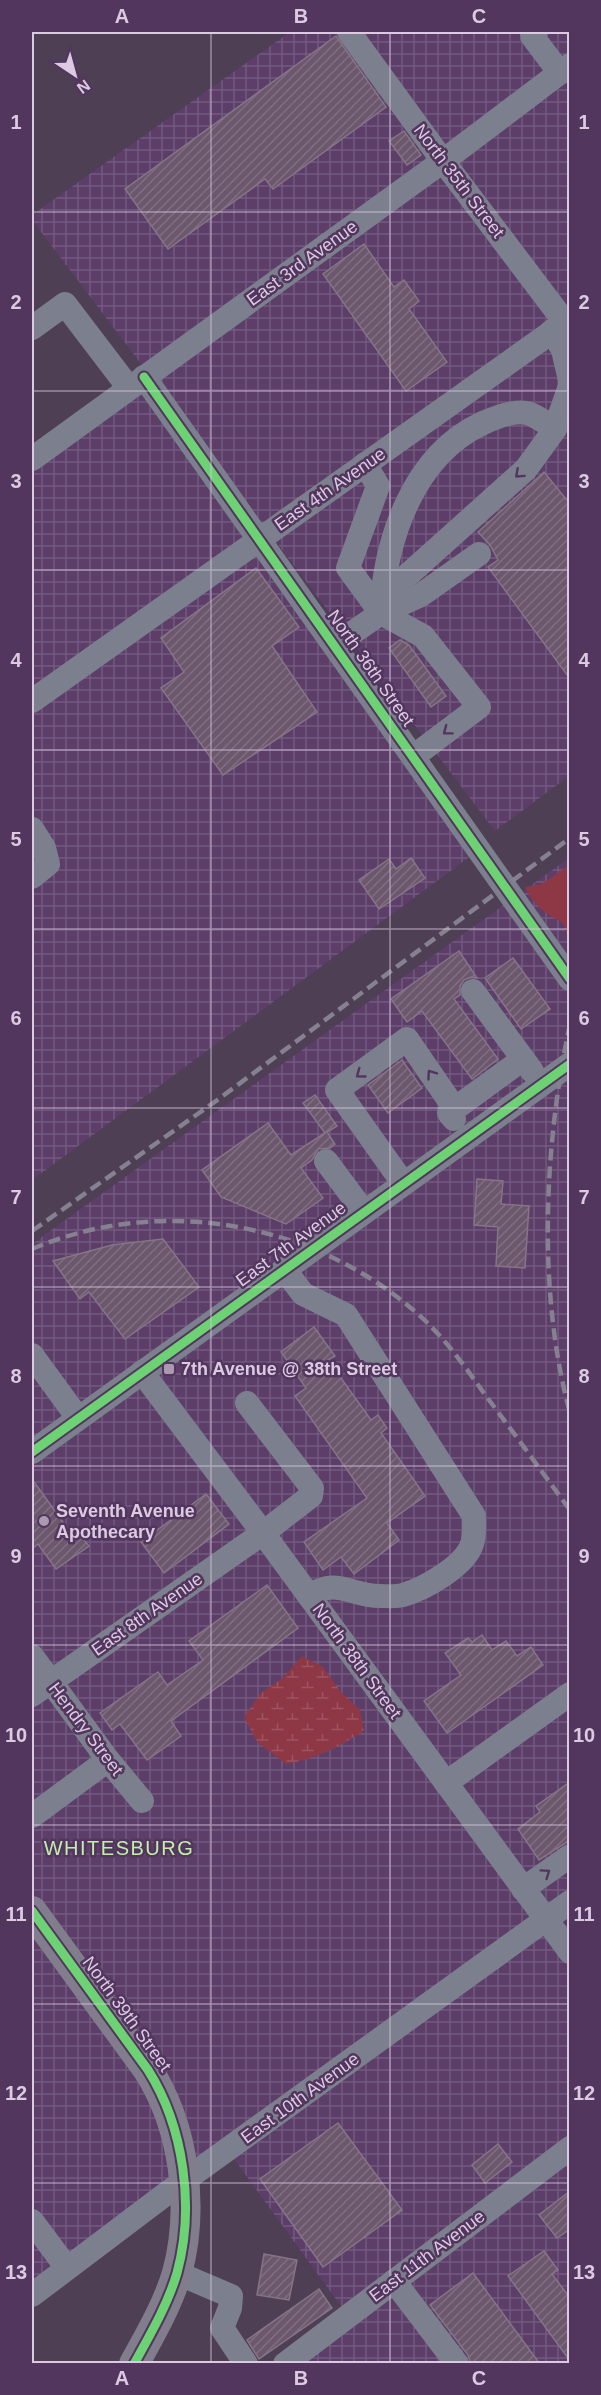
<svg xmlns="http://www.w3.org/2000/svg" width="601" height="2395" font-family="Helvetica,sans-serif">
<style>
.industrial{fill:url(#industrial-grid)}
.grass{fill:#8e3846}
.wetland{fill:url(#wetland-marsh)}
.building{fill:url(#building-hatch);stroke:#857586;stroke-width:1.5}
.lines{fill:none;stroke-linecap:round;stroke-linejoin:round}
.minor{stroke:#7c7f8d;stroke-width:24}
.major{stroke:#817d8d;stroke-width:30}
.rail{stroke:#858190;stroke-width:4.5;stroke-dasharray:12 6;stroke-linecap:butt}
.cycleway-casing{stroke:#52365e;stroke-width:13}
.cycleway{stroke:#6cd273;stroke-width:9}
.oneway{stroke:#52365e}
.grid{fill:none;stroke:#dbcae2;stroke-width:1.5;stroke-opacity:0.55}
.poi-dot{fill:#aa99b1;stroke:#52365e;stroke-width:2}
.labels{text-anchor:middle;stroke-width:5;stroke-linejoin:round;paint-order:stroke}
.street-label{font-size:18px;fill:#dbcae2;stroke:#52365e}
.poi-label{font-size:18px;font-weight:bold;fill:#dbcae2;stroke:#52365e;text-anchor:start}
.neighbourhood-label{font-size:20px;letter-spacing:1.5px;fill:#c2eeab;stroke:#52365e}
.neatline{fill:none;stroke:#dbcae2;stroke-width:2}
.grid-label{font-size:20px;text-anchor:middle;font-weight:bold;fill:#dbcae2}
</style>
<defs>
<pattern id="industrial-grid" width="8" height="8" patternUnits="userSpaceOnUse" patternTransform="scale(1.5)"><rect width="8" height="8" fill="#5c3e69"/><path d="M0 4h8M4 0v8" fill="none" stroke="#73597e"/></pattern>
<pattern id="wetland-marsh" width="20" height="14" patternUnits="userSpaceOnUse" patternTransform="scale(1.5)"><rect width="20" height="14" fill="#8e3846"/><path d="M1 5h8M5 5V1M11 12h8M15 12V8" fill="none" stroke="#9d5360"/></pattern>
<pattern id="building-hatch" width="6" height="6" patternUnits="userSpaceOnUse" patternTransform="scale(1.5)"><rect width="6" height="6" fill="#6c576d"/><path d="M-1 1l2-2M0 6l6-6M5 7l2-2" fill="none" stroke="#806e82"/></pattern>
</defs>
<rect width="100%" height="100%" fill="#4e3f55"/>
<g class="industrial">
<path d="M290 32H569V776L495 831 32 220V215Z"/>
<path d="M146 391 472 855 32 1180V473Z"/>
<path d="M569 858V1897L32 2292V1244Z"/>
<path d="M569 1907V2363H294L351 2320 229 2152Z"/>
</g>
<path class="grass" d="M569 865V943L563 923C546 914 533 905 525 887L542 884Z"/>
<path class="wetland" d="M302 1656 323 1667 341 1692 360 1710 364 1731C338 1747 316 1759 286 1764L257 1742 244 1717 261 1693 284 1677Z"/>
<g class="building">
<path d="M336 36 386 107 273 189 265 179 168 249 125 189Z"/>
<path d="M404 131 421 155 407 165 389 141Z"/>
<path d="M364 244 394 287 404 280 419 301 409 309 447 362 406 391 323 274Z"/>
<path d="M544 472 570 504V679L488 567 498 560 490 545 478 532Z"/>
<path d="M256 568 299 627 272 646 317 712 223 775 161 688 184 672 161 638Z"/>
<path d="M400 640 409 645 446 696 431 707 389 648Z"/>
<path d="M411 858 425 878 379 909 359 880 389 859 396 869Z"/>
<path d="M459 951 477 978 471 977 464 980 460 986V995L454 999 498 1059 472 1079 422 1011 407 1022 391 999Z"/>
<path d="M513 958 550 1009 521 1029 485 978Z"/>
<path d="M402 1060 422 1088 388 1113 368 1085Z"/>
<path d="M315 1095 337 1126 327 1132 335 1144 330 1148 318 1149 312 1160 301 1168 323 1198 286 1224 221 1197 202 1170 268 1123 291 1155 325 1133 303 1103Z"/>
<path d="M477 1179 503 1181 501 1204 529 1206 525 1268 496 1266 498 1227 474 1225Z"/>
<path d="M163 1239 199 1287 125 1339 89 1292 80 1299 53 1261 112 1245Z"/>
<path d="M314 1327 335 1356 328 1360 371 1420 378 1415 387 1428 381 1433 425 1496 387 1523 399 1540 354 1574 341 1557 323 1570 304 1542 367 1498 295 1396 306 1388 281 1352Z"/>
<path d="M32 1479 70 1532 75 1528 89 1546 56 1569 38 1544 32 1549Z"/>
<path d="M206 1494 229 1524 164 1573 141 1542Z"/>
<path d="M267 1585 298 1628 171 1721 181 1736 147 1760 120 1724 112 1730 100 1713 158 1672 167 1685 203 1660 189 1641Z"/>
<path d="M482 1635 492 1650 506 1641 517 1656 531 1647 543 1665 447 1733 424 1701 461 1675 445 1653 468 1638 472 1642Z"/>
<path d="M570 1782V1840L539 1860 518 1829 540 1812 536 1806Z"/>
<path d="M338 2123 402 2210 323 2267 260 2179Z"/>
<path d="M498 2144 512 2162 485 2183 472 2165Z"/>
<path d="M570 2191V2229L557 2238 539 2215Z"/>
<path d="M544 2251 558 2270 552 2274 570 2298V2361L508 2276Z"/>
<path d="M264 2254 297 2260 289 2300 257 2295Z"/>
<path d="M473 2273 540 2364H471L468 2355 430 2305Z"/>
<path d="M319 2289 332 2308 259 2359 247 2340Z"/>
</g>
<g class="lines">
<g class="minor">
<path d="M349 32 443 161 570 329"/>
<path d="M536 32 532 36 560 73"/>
<path d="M32 328 65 304 129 388"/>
<path d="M552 331 563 350 570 380"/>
<path d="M144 377 570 979"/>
<path d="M32 459 443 161 570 65"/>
<path d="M382 611 400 582 526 469 555 429 570 386"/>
<path d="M381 613C385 541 412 456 483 423 494 418 513 410 527 413 536 415 547 424 555 429"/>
<path d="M381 613 423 636 479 707 414 756"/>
<path d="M381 613 421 595 479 554"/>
<path d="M335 645 381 613 348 568 378 486 365 464"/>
<path d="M32 701 570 319"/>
<path d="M32 829 44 848 48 864 32 877"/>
<path d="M473 991 532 1071"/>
<path d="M454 1119 449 1113 523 1059"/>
<path d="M326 1161 364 1212"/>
<path d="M403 1183 337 1090 407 1039 455 1109"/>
<path d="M284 1269 303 1294 346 1315 474 1516C474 1526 475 1535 472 1544 465 1566 424 1589 403 1595 396 1597 387 1596 380 1596 350 1596 337 1577 309 1596"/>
<path d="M32 1355 78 1418"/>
<path d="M142 1372 263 1533 570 1952"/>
<path d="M32 1452 570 1064"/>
<path d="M32 1656 108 1760 142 1801"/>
<path d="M32 1695 263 1533 311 1496 312 1488 247 1403"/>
<path d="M446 1783 570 1694"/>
<path d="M32 1816 108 1760"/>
<path d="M523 1889 570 1856"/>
<path d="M32 2221 67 2268"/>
<path d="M177 2273 231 2296 230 2308 222 2328 246 2364"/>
<path d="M394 2281 457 2364"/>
<path d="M32 2295 167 2193 570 1902"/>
<path d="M285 2364 570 2148"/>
</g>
<path class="major" d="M32 1911 148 2070C184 2127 195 2207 177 2273 168 2304 150 2335 134 2364"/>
<g class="rail">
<path d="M570 1024C544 1145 537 1292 570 1413"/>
<path d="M32 1231 216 1101 570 838"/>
<path d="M32 1249C161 1194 315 1222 419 1315 445 1338 466 1368 486 1396 514 1433 542 1472 570 1510"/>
</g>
<defs>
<g id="cycleway">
<path d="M144 377 570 979"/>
<path d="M32 1452 570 1064"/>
<path d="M32 1911 148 2070C184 2127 195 2207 177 2273 168 2304 150 2335 134 2364"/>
</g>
</defs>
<use href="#cycleway" class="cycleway-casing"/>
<use href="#cycleway" class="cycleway"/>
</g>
<defs><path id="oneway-chevron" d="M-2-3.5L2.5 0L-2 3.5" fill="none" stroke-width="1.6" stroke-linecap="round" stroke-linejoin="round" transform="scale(1.5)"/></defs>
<g class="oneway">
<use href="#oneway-chevron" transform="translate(519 474) rotate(138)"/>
<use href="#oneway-chevron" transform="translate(447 731) rotate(143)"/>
<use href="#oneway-chevron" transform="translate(360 1074) rotate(144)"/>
<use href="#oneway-chevron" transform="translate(431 1074) rotate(-125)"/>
<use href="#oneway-chevron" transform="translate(546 1873) rotate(-35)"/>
</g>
<path class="grid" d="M211 32V2364M390 32V2364M32 212H570M32 391H570M32 570H570M32 750H570M32 929H570M32 1108H570M32 1287H570M32 1466H570M32 1645H570M32 1825H570M32 2004H570M32 2183H570"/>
<g class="poi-dot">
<rect x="163" y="1363" width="12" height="12" rx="3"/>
<circle cx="44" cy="1521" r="6"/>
</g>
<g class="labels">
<g class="street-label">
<text transform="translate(459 181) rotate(53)" y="6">North 35th Street</text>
<text transform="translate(302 263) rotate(-36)" y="6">East 3rd Avenue</text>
<text transform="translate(330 489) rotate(-35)" y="6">East 4th Avenue</text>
<text transform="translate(371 668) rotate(55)" y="6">North 36th Street</text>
<text transform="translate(291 1244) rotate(-36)" y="6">East 7th Avenue</text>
<text transform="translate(147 1614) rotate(-35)" y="6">East 8th Avenue</text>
<text transform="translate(357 1661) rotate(54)" y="6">North 38th Street</text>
<text transform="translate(86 1729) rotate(53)" y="6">Hendry Street</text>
<text transform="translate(127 2014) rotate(54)" y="6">North 39th Street</text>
<text transform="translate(300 2098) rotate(-36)" y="6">East 10th Avenue</text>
<text transform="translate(427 2256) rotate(-37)" y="6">East 11th Avenue</text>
</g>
<g class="poi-label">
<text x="181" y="1375">7th Avenue @ 38th Street</text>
<text x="56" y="1517">Seventh Avenue<tspan x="56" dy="21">Apothecary</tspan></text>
</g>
<g class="neighbourhood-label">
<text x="119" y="1855">WHITESBURG</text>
</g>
</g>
<rect width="601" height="2395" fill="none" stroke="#52365e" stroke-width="66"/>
<g transform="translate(75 75) rotate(144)" stroke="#52365e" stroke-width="4.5" paint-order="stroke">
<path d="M0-4.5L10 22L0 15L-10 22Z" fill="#dbcae2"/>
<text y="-9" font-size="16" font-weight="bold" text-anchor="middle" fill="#dbcae2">N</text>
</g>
<rect x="33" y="33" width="535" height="2329" class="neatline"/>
<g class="grid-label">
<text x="122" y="23">A</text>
<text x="301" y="23">B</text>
<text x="479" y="23">C</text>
<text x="16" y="129">1</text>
<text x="584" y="129">1</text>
<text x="16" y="309">2</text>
<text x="584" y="309">2</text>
<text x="16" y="488">3</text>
<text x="584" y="488">3</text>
<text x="16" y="667">4</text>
<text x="584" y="667">4</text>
<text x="16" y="846">5</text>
<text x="584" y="846">5</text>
<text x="16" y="1025">6</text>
<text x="584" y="1025">6</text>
<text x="16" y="1204">7</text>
<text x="584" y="1204">7</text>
<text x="16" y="1383">8</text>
<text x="584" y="1383">8</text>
<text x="16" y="1563">9</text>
<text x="584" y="1563">9</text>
<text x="16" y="1742">10</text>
<text x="584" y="1742">10</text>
<text x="16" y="1921">11</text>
<text x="584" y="1921">11</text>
<text x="16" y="2100">12</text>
<text x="584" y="2100">12</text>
<text x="16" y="2279">13</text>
<text x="584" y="2279">13</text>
<text x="122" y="2385">A</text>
<text x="301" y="2385">B</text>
<text x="479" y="2385">C</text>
</g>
</svg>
